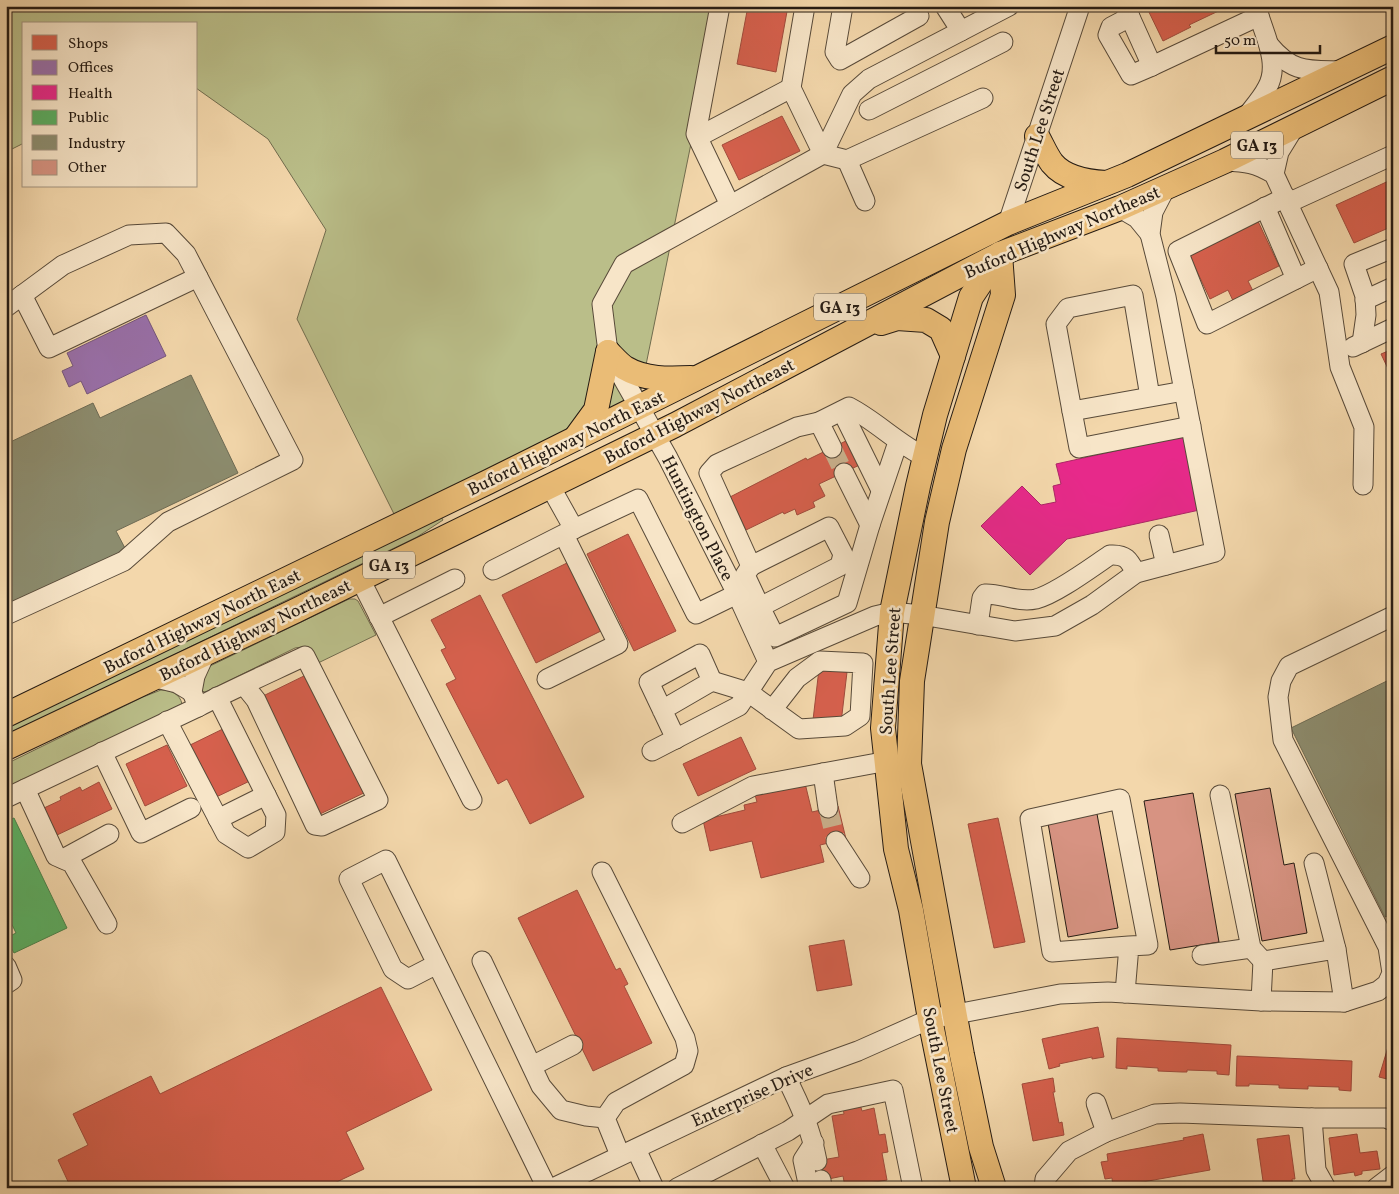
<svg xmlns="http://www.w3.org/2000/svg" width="1399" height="1194" font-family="Vollkorn,serif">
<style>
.green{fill:#babe89;stroke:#706c4e}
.shops{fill:#d6604d;stroke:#a14b3c}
.offices{fill:#9970ab;stroke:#76567d}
.health{fill:#e7298a;stroke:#ad2566}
.public{fill:#5aae61;stroke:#4a824a}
.industry{fill:#8c8c6e;stroke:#6d6a53}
.building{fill:#d79382;stroke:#251b13}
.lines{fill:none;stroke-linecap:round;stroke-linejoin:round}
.minor-tunnel{stroke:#cab18d;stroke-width:19;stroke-dasharray:19 9;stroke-linecap:butt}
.minor-casing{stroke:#584a39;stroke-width:21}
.major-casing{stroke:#251b13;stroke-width:26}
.minor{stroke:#f7e5c8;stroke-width:19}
.major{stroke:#eabc76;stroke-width:24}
.labels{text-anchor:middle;stroke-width:5;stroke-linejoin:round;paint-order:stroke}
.shield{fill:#f7e5c8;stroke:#645849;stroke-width:1}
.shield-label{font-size:16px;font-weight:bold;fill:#251b13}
.street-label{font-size:18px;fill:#251b13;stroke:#f7e5c8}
</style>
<rect width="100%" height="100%" fill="#f3d7ab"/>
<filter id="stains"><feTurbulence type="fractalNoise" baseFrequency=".004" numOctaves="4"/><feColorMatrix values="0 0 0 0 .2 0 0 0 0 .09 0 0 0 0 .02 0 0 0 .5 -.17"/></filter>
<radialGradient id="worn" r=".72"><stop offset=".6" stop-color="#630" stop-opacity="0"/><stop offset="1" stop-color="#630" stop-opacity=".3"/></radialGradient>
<g class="green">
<path d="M6 6H719L636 414 400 526 297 319 326 230 268 139 196 88V24H24V143L6 152Z"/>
<path d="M440 515 443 520 417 537 6 736V725Z"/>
<path d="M349 599H355L358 601 376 635 318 663 302 647 295 648 208 691 204 692 202 690 201 681 210 666Z"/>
<path d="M161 690C171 690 180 694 182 704L6 789V764L143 697Z"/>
</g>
<g class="shops">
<path d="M748 6H788L776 72 737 64Z"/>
<path d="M1146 6H1229L1189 25 1191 27 1163 41Z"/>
<path d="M782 116 800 151 739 180 722 145Z"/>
<path d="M1393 179V226L1354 243 1336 205Z"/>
<path d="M1256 217 1279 266 1248 281 1255 295 1235 305 1228 290 1210 299 1187 250Z"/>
<path d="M1393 349V379L1381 354Z"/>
<path d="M854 437 866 462 819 484 825 496 813 502 815 507 797 515 795 509 784 514 783 512 746 530 730 497 806 458 807 460Z"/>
<path d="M628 534 676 631 634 651 587 554Z"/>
<path d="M571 561 605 629 536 663 502 595Z"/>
<path d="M480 595 584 797 530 824 507 779 498 784 446 684 456 679 441 650 446 648 431 620Z"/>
<path d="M819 669 847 672 841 723 813 720Z"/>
<path d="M308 674 368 791 320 814 261 697Z"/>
<path d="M229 726 254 779 212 799 186 747Z"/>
<path d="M741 737 756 769 698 796 683 764Z"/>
<path d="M167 745 187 786 145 806 126 764Z"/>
<path d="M804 779 812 812 838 806 846 839 820 845 824 862 761 878 752 841 710 851 703 820 745 810 744 805 757 802 754 791Z"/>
<path d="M99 782 112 809 57 835 44 808 61 800 60 797 80 787 82 791Z"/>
<path d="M998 818 1025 942 994 948 968 824Z"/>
<path d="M577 890 616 970 620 968 628 984 624 986 652 1043 593 1071 518 918Z"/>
<path d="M844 940 852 985 817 991 809 946Z"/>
<path d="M381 987 432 1090 346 1132 364 1169 324 1188H71L58 1160 88 1145 73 1114 151 1076 160 1094Z"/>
<path d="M1098 1027 1104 1057 1092 1059V1057L1059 1064 1060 1066 1049 1069 1042 1039Z"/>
<path d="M1117 1038 1231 1045 1229 1075 1217 1074V1071L1187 1070V1072H1182L1158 1071V1068L1127 1066V1069L1116 1068Z"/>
<path d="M1388 1047 1393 1048V1077L1391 1080 1379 1077Z"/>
<path d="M1237 1056 1352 1061 1351 1091 1339 1090V1087L1308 1086V1089L1279 1088V1085L1249 1084V1086H1236Z"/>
<path d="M1053 1078 1055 1092H1053L1059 1123 1062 1122 1064 1135 1033 1141 1022 1084Z"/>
<path d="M860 1104 862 1111 874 1108 879 1135 885 1134 888 1152 882 1153 887 1180 845 1187 843 1176 814 1182 811 1162 839 1157 832 1116 844 1114 843 1108Z"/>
<path d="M1203 1134 1210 1170 1120 1186 1121 1188H1113L1112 1178 1105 1179 1101 1162 1108 1161 1107 1154 1184 1140 1183 1138Z"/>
<path d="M1357 1134 1360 1153 1377 1151 1380 1169 1362 1171V1174L1355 1176 1354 1172 1334 1175 1329 1138Z"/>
<path d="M1289 1135 1295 1179H1292L1293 1188H1264L1257 1139Z"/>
</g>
<path class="offices" d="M146 315 166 356 87 394 81 381 69 387 62 371 73 366 67 353Z"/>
<path class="health" d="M1188 435 1204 509 1067 539 1030 575 981 526 1022 486 1041 505 1056 502 1053 486 1061 484 1056 464Z"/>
<path class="public" d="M14 818 67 928 14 953 6 938 16 933 6 912V821Z"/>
<g class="industry">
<path d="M191 375 238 473 116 531 126 550 6 607V444L93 403 100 418Z"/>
<path d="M1393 678V914L1385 917 1291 728Z"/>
</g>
<g class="building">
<path d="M1270 788 1284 865 1294 863 1307 933 1262 941 1235 794Z"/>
<path d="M1193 793 1219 942 1170 950 1144 801Z"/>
<path d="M1097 814 1118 928 1068 937 1048 823Z"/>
</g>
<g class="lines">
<g class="minor-tunnel">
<path d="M832 448 844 473"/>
<path d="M828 808 836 841"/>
</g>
<defs>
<g id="minor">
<path d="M720 6 696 134 730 205"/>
<path d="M805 6 791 88 823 154 847 160 983 98"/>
<path d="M843 6 835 52 840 60 919 16"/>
<path d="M945 6 961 31"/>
<path d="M1125 6 1152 66 1259 16 1254 6"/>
<path d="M1130 17 1111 27 1108 35 1131 75 1152 66"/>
<path d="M1269 45C1293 74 1309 70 1343 71"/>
<path d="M869 110 1003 42"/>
<path d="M1246 117C1253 108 1262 98 1267 88 1280 66 1266 38 1259 16"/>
<path d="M698 137 791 88"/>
<path d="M847 160 865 201"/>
<path d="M1225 161C1247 162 1255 163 1274 174L1329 292 1340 367 1364 427 1363 485"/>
<path d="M1274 174 1279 152 1295 126"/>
<path d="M1286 197 1178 251 1207 324 1318 268"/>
<path d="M1288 203 1393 155"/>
<path d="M1265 207 1296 279"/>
<path d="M1120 208 1137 218 1150 234"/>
<path d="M1008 223 1080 6"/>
<path d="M22 295 49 348 198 277"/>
<path d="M1365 300 1393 287"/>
<path d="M6 307 63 265 129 235 166 233 186 254 293 460 168 522 124 561 6 615"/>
<path d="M1362 343 1366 315 1365 296 1354 264 1393 248"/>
<path d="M1353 347 1393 328"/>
<path d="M1150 397 1133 295 1068 308 1056 324 1072 411 1184 391"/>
<path d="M842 411 881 490"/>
<path d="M1072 411 1079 448 1191 426"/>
<path d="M819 422 832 448"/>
<path d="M898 442 870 525 847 603 775 637 760 607 840 566 843 554 829 527 751 566 709 473 717 464 797 427 819 422 849 407C876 421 898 444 925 457"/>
<path d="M844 473 870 525"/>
<path d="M550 486 574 529 638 499 696 614 737 594"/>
<path d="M1159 535 1166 565"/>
<path d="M751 566 745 575 760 607"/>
<path d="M493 570 574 529"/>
<path d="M360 579 472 800"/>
<path d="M379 617 455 579"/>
<path d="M978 625 982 598 985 594C1000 593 1018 603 1036 599 1056 594 1092 567 1110 555 1126 554 1129 560 1136 573"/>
<path d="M768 662 737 594 668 458 608 352 602 304 624 264 823 154 852 94 869 79 1009 6"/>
<path d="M156 678 177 683 192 692"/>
<path d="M547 679 618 644 564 535"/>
<path d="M712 681 748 692 799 729 845 726 860 716 863 663 820 661 797 678 772 710"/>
<path d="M198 707C233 689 269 673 305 656L378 800 322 826 315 825 256 700 244 685"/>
<path d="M662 710 712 681 700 654 649 682 676 739"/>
<path d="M167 721 226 834 248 848 275 832 276 815 217 697"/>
<path d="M652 751 739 706 768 662 875 616 892 612 921 615 1015 631 1055 626 1092 605 1136 573 1215 552 1166 297 1150 234 1153 212 1166 187"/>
<path d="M102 752 141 833 191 808"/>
<path d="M823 773 828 808"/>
<path d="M25 789 56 856 72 863 107 924"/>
<path d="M1220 795 1251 948 1263 961"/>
<path d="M6 798 198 707 192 692 195 676 205 654"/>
<path d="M218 819 266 795"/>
<path d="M682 823 753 786 877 763H887"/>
<path d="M836 841 860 878"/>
<path d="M63 859 109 834"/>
<path d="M1314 863 1336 949"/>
<path d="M602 872 685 1038 688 1051 684 1065 616 1102 605 1118 620 1155"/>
<path d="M1202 955 1251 948"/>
<path d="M482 961 541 1086 561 1110 586 1116 605 1118"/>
<path d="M437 964 408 979 393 969 349 879 386 860 547 1188"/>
<path d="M6 966 12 980 6 984"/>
<path d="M1125 993 1129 946 1052 952 1030 819 1120 799 1148 945 1129 946"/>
<path d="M1261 1001 1263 961 1336 949 1344 1002"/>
<path d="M532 1066 573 1045"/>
<path d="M786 1077C800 1105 811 1129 817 1161"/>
<path d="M1096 1103 1106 1132"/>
<path d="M1312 1118 1316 1170 1326 1188"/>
<path d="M762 1144 785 1188"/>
<path d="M636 1149 654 1188"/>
<path d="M821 1180 822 1188"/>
<path d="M553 1188 786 1077 858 1051 930 1019 1060 994 1108 992 1261 1001 1344 1002 1378 991 1387 984 1392 973 1388 947 1283 740 1278 697 1281 681 1289 666 1393 616"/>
<path d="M677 1188 788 1131 828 1104 893 1090 913 1188"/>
<path d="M809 1188 803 1160 814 1143"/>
<path d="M1044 1188 1045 1179 1069 1151 1106 1132 1155 1114 1180 1113 1312 1118H1386L1393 1121"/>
<path d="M1376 1188 1393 1175"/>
</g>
<g id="major">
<path d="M1037 136C1042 145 1046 155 1052 163 1065 179 1088 182 1106 183"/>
<path d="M881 323 897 318 926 320 941 329 953 356"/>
<path d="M608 352C613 357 619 364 625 368 645 380 669 379 691 378"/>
<path d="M577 436 596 410 608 352"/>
<path d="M6 715 488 482 1008 223 1127 175 1393 47"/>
<path d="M6 748 295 611 675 425 1000 254 1120 208 1225 161 1393 78"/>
<path d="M964 1188 930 1019 911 910 896 849 883 728 892 612 918 486 935 415 971 297 997 258"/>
<path d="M994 1188 981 1147 962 1055 909 764 912 681 937 522 954 449 1003 295 1000 254"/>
</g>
</defs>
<use href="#minor" class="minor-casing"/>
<use href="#major" class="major-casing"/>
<use href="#minor" class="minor"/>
<use href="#major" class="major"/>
</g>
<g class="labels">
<g class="shield">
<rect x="1231" y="131.5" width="52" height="27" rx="4"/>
<rect x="814" y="293.5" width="52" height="27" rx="4"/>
<rect x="363" y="551.5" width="52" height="27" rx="4"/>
</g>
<g class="shield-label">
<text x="1257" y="151">GA 13</text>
<text x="840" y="313">GA 13</text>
<text x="389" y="571">GA 13</text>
</g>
<g class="street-label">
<text transform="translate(1039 130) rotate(-72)" y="6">South Lee Street</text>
<text transform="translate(1062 232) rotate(-23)" y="6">Buford Highway Northeast</text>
<text transform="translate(699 411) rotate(-27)" y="6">Buford Highway Northeast</text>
<text transform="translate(566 443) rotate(-26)" y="6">Buford Highway North East</text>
<text transform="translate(698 518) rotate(63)" y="6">Huntington Place</text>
<text transform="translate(202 621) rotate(-26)" y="6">Buford Highway North East</text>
<text transform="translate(255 630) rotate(-26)" y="6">Buford Highway Northeast</text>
<text transform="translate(890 671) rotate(-86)" y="6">South Lee Street</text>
<text transform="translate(941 1070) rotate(79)" y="6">South Lee Street</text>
<text transform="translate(752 1095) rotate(-24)" y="6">Enterprise Drive</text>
</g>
</g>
<rect width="1399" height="1194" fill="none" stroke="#f3d7ab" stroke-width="25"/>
<rect x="8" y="8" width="1384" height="1179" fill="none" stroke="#251b13" stroke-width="2.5"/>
<rect x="12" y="12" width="1374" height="1169" fill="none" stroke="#251b13"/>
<rect x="22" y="22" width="175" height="165" fill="#f7e5c8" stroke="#a39480"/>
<rect x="32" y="35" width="25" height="15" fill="#d6604d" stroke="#a39480"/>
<text x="68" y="48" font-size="15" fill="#251b13">Shops</text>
<rect x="32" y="60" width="25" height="15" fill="#9970ab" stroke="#a39480"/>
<text x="68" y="72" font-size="15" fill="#251b13">Offices</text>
<rect x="32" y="85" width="25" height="15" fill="#e7298a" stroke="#a39480"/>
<text x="68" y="98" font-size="15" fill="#251b13">Health</text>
<rect x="32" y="110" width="25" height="15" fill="#5aae61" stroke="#a39480"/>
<text x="68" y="122" font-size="15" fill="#251b13">Public</text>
<rect x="32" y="135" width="25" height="15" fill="#8c8c6e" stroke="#a39480"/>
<text x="68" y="148" font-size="15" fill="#251b13">Industry</text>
<rect x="32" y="160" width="25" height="15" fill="#d79382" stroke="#a39480"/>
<text x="68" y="172" font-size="15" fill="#251b13">Other</text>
<path d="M1216 45v8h104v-8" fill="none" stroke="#251b13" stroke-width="2.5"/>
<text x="1224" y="45" font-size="15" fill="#251b13" stroke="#f7e5c8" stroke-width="4" paint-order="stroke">50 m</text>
<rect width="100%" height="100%" filter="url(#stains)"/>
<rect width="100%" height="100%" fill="url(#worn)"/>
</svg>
